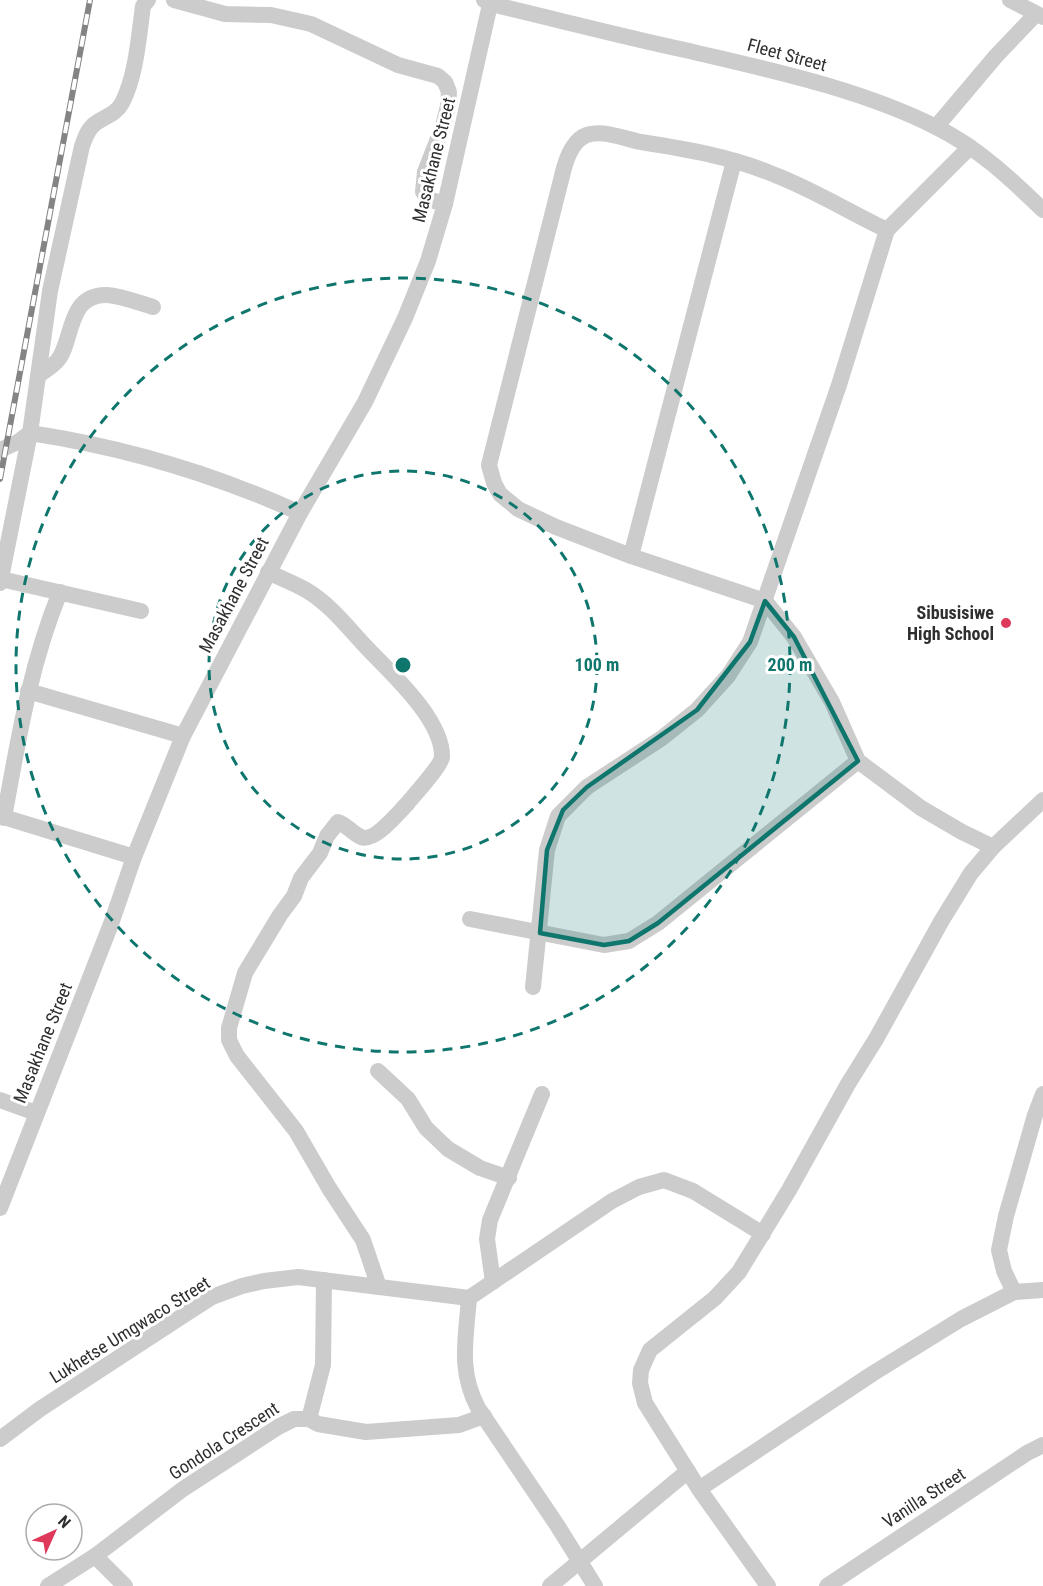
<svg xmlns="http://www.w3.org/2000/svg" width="1043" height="1586" font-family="'Roboto Condensed',sans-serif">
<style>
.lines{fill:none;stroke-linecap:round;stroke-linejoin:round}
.minor{stroke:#ccc;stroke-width:16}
.rail-casing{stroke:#848484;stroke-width:6}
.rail{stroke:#fff;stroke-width:4;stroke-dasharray:11;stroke-linecap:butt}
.marked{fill:#0f766e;fill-opacity:0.2;stroke:#0f766e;stroke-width:4.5;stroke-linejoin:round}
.ring{fill:none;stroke:#0f766e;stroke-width:3;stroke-dasharray:10 8}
.poi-dot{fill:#de395a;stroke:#fff;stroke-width:2}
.labels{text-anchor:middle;stroke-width:6;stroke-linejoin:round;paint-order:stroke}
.street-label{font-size:18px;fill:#2f2f2f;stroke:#fff}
.poi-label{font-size:18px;font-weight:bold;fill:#2f2f2f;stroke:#fff;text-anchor:end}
.centre{fill:#0f766e;stroke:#fff;stroke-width:3}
.ring-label{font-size:18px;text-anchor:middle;font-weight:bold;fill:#0f766e;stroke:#fff;stroke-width:6;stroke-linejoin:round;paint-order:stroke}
</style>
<rect width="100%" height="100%" fill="#fff"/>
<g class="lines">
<g class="minor">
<path d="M174 0 225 14 271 15 311 24 398 65 438 76 445 82 449 92 448 106 443 126 425 172 423 192 431 200 445 204"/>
<path d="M484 0 491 4C555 19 620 36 685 50 769 70 858 88 936 127 977 147 1011 179 1043 210"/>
<path d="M1010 0 1043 17"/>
<path d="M936 127 996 56 1036 14"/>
<path d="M887 230C849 212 814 190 775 175 733 157 686 149 641 142 626 139 607 131 591 134 576 136 568 154 564 168L489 465 494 483 500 494 518 509 556 527 631 556 765 601 794 637 832 702 858 761 921 808 962 832 993 847"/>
<path d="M38 376C44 371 52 367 57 361 74 342 66 294 107 295 122 296 139 303 153 307"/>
<path d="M0 450 18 442 30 433C123 447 214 474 300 513"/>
<path d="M631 556 734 161"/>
<path d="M268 572C280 578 294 583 306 590 330 604 349 629 368 649 392 674 443 720 442 757 441 766 414 795 407 804 398 813 374 843 361 837 352 833 347 825 338 822L327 836 320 853 301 878 294 896 280 915 245 973 229 1028V1040L237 1056 296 1131 329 1188 363 1240 379 1287"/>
<path d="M1 579 141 611"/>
<path d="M0 583 30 433 50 291 82 146C85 138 88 128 96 123 106 116 116 114 122 103 136 77 139 35 143 6L148 0"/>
<path d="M28 691 183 736"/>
<path d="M0 816 134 857"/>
<path d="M4 818C18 741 30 665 60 592"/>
<path d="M470 919 604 945 629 941 658 923 858 761"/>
<path d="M533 987 547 850 558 816 587 787 662 738 697 710 728 676 750 642 839 385 887 230 970 147"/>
<path d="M378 1071 408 1099 426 1128 448 1149 480 1168 509 1178"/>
<path d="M0 1100 36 1113"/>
<path d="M0 1208 111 924 134 857 183 736 300 513 365 402 405 318 428 261 445 204 491 0"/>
<path d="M493 1282 487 1239 490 1220 542 1094"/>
<path d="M1014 1292 1004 1271 999 1250 1006 1216 1035 1115 1043 1094"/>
<path d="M469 1298 612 1201 639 1187 664 1180 693 1191 763 1234"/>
<path d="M469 1298C466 1339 458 1370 478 1408L557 1525 595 1586"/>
<path d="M309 1419 323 1365 324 1280"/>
<path d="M0 1439 40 1409 187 1313 212 1297 242 1286 264 1281 298 1277 469 1298"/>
<path d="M699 1489 872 1374 961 1319 1014 1292 1043 1290"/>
<path d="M95 1556 125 1586"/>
<path d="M48 1586 95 1556 183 1489 278 1427 294 1419H309L318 1424 366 1432 459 1425 484 1416"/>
<path d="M550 1586 688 1471"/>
<path d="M768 1586 699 1489 645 1403 640 1383 641 1370 650 1350 715 1298 739 1272 789 1190 848 1084 876 1039 942 920 971 873 993 847 1043 800"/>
<path d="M827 1586 1027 1453 1043 1445"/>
</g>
<defs>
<path id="rail" d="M0 479 90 0"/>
</defs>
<use href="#rail" class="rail-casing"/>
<use href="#rail" class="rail"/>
</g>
<path class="marked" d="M765 601 794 637 858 761 658 923 629 941 604 945 540 933 547 850 563 810 587 787 697 710 750 642Z"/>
<g class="ring">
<circle cx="403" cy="665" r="194"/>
<circle cx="403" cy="665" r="387"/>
</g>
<circle class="poi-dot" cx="1006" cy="623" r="6"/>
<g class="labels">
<g class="street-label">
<text transform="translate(787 55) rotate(15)" y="6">Fleet Street</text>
<text transform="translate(434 160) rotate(-76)" y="6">Masakhane Street</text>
<text transform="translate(234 595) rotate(-62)" y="6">Masakhane Street</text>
<text transform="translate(43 1043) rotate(-68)" y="6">Masakhane Street</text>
<text transform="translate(130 1330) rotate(-32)" y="6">Lukhetse Umgwaco Street</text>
<text transform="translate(224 1441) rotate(-33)" y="6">Gondola Crescent</text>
<text transform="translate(924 1498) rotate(-33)" y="6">Vanilla Street</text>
</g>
<g class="poi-label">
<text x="994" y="619">Sibusisiwe<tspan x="994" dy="21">High School</tspan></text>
</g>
</g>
<circle cx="403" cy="665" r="9" class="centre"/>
<g class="ring-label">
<text x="597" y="671">100 m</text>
<text x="790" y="671">200 m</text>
</g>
<g transform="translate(54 1532) rotate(45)"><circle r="28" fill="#ffffff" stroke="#acacac" stroke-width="1.5"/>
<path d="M0-4.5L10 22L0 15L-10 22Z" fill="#de395a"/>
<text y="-9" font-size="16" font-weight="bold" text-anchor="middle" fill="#2f2f2f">N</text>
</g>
</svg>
